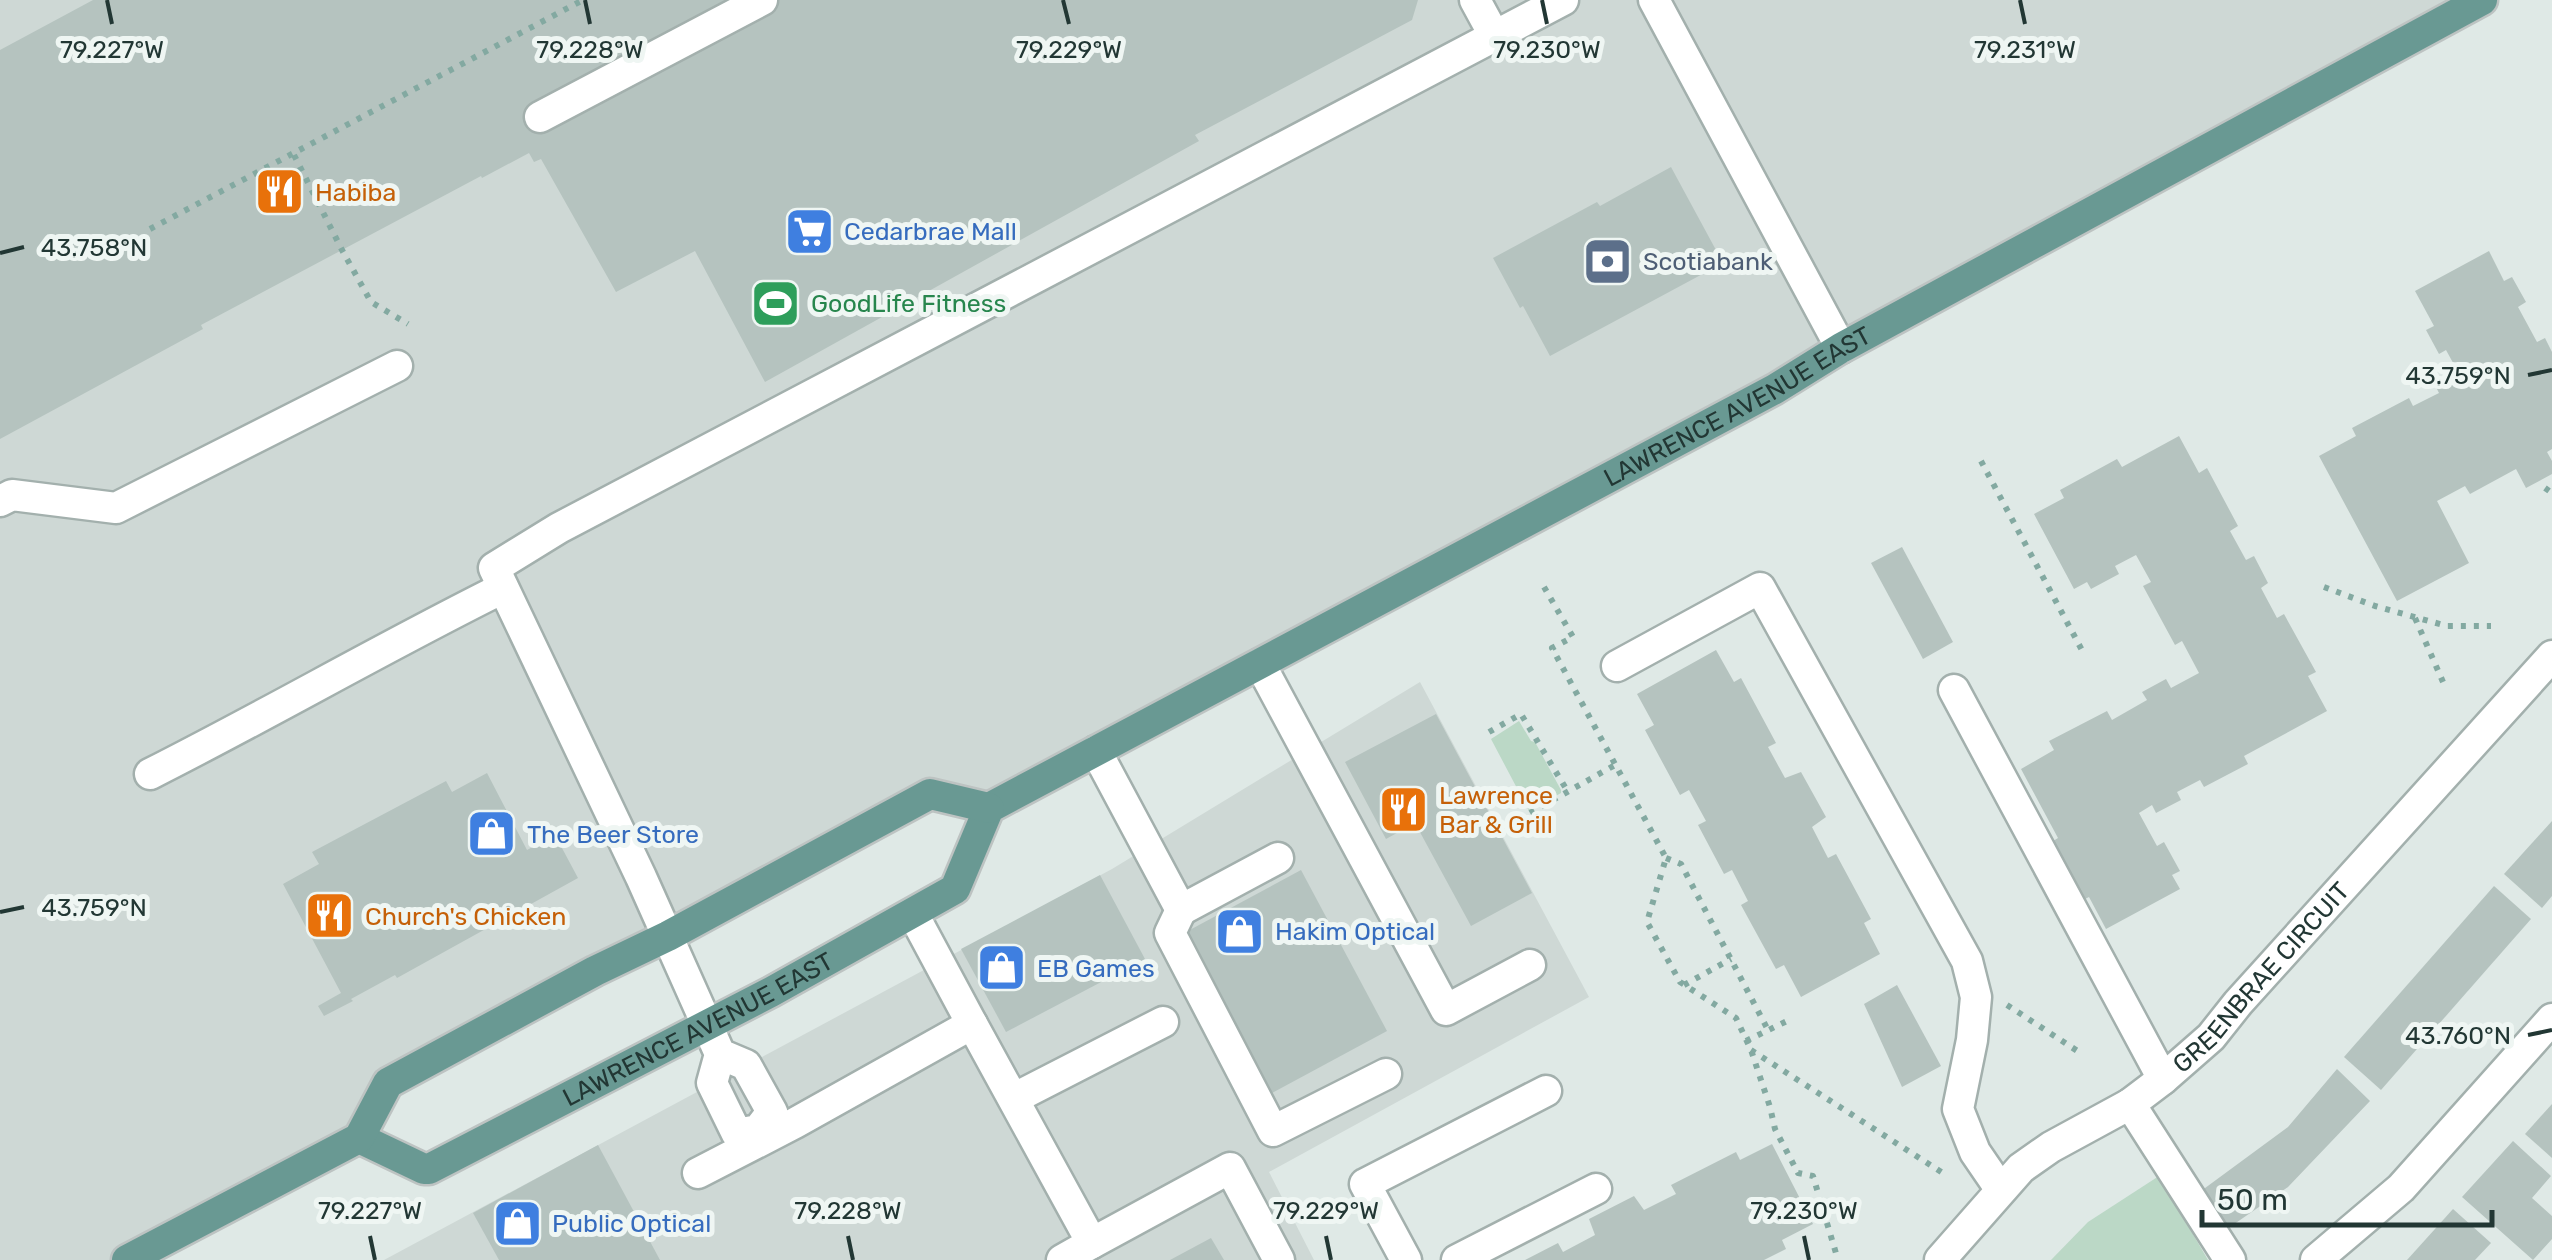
<svg xmlns="http://www.w3.org/2000/svg" width="2552" height="1260" font-family="Rubik,sans-serif">
<style>
.built{fill:#ced8d5}
.green{fill:#bbd8c6}
.building{fill:#b5c3bf}
.lines{fill:none;stroke-linecap:round;stroke-linejoin:round}
.minor-casing{stroke:#a3b0ad;stroke-width:35}
.major-casing{stroke:#bdc3c2;stroke-width:35}
.path{stroke:#83a9a1;stroke-width:6;stroke-dasharray:5 8;stroke-linecap:butt}
.minor{stroke:#fff;stroke-width:30}
.major{stroke:#699993;stroke-width:30}
.ticks{fill:none;stroke:#223734;stroke-width:4}
.labels{text-anchor:middle;stroke-width:10;stroke-linejoin:round;paint-order:stroke}
.food-label{font-size:25px;fill:#c56008;stroke:#eff6f3;text-anchor:start}
.shop-label{font-size:25px;fill:#366cbe;stroke:#eff6f3;text-anchor:start}
.service-label{font-size:25px;fill:#4e5e75;stroke:#eff6f3;text-anchor:start}
.leisure-label{font-size:25px;fill:#27864d;stroke:#eff6f3;text-anchor:start}
.street-label{font-size:25px;fill:#223734;stroke:#eff6f3}
.ticks-label{font-size:25px;text-anchor:middle;fill:#223734;stroke:#eff6f3;stroke-width:10;stroke-linejoin:round;paint-order:stroke}
</style>
<rect width="100%" height="100%" fill="#dfe9e6"/>
<g class="built">
<path d="M0 0H2482L989 808 930 794 388 1083 359 1138 127 1260H0Z"/>
<path d="M1420 682 1589 997 1269 1172 1314 1260H384L1112 869Z"/>
</g>
<g class="green">
<path d="M1519 721 1531 741 1535 742 1561 790V793L1529 811 1491 739Z"/>
<path d="M2159 1176 2208 1260H2051L2088 1222Z"/>
</g>
<g class="building">
<path d="M93 0H1418L1412 20 1195 135 1199 141 765 382 695 251 616 292 541 159 534 162 529 153 482 178 481 176 201 325 203 329 0 439V50Z"/>
<path d="M1671 167 1723 263 1550 356 1523 306 1520 308 1493 258 1597 202 1600 206Z"/>
<path d="M2489 251 2504 281 2512 277 2526 302 2518 307 2537 342 2545 338 2552 352V449L2547 452 2552 461V474L2526 488 2516 469 2470 494 2465 486 2437 501 2469 563 2397 601 2319 456 2356 436 2352 428 2409 398 2413 406 2439 393 2434 383 2457 370 2446 350 2439 354 2426 330 2434 326 2415 291Z"/>
<path d="M2179 436 2199 473 2207 468 2238 526 2230 531 2246 560 2254 556 2268 583 2261 588 2277 618 2284 614 2316 672 2308 676 2327 711 2244 756 2248 764 2204 787 2200 780 2177 792 2181 800 2156 813 2152 805 2139 813 2157 846 2164 842 2180 871 2172 875 2180 889 2106 929 2089 897 2081 901 2050 843 2058 838 2021 769 2054 750 2049 741 2107 711 2112 720 2147 700 2142 692 2166 679 2171 688 2199 673 2182 641 2175 645 2143 586 2151 582 2136 555 2115 566 2119 574 2091 589 2087 582 2074 589 2034 514 2064 498 2060 490 2117 459 2122 467Z"/>
<path d="M1902 547 1953 642 1923 659 1871 563Z"/>
<path d="M1716 650 1734 682 1741 678 1776 743 1768 747 1785 778 1801 772 1826 817 1812 827 1828 858 1836 854 1871 919 1864 923 1880 954 1801 997 1784 965 1776 969 1741 905 1748 901 1732 870 1724 874 1698 825 1706 821 1689 790 1680 795 1645 730 1654 725 1637 694Z"/>
<path d="M1436 714 1532 893 1471 926 1415 823 1386 839 1345 762Z"/>
<path d="M487 773 527 850 555 835 578 878 397 978 395 975 351 999 353 1001 324 1016 318 1006 341 993 283 884 319 864 312 852 446 781 452 792Z"/>
<path d="M2552 821V896L2542 908 2504 874Z"/>
<path d="M1301 870 1387 1031 1272 1093 1186 932Z"/>
<path d="M1100 875 1145 959 1006 1032 961 949Z"/>
<path d="M2494 886 2531 919 2381 1090 2344 1057Z"/>
<path d="M1897 985 1941 1066 1902 1087 1864 1004Z"/>
<path d="M2337 1069 2370 1101 2288 1187 2227 1229 2201 1191 2288 1127Z"/>
<path d="M2552 1104V1158L2525 1134Z"/>
<path d="M2513 1141 2551 1176 2532 1198 2552 1216V1239L2533 1260 2462 1197Z"/>
<path d="M1772 1144 1813 1224 1782 1240 1786 1249 1764 1260H1525L1558 1243 1563 1252 1595 1235 1589 1219 1634 1196 1644 1210 1676 1194 1671 1185 1736 1152 1740 1160Z"/>
<path d="M598 1145 660 1260H499L473 1213Z"/>
<path d="M2453 1209 2491 1243 2475 1260H2407Z"/>
<path d="M1211 1238 1224 1260H1170Z"/>
</g>
<g class="lines">
<defs>
<g id="minor">
<path d="M1475 0 1494 35"/>
<path d="M1654 0 1841 348"/>
<path d="M540 117 762 0"/>
<path d="M0 501 12 495 116 508 397 366"/>
<path d="M1260 664 1446 1010 1530 965"/>
<path d="M1617 666 1760 588 1967 961 1976 997 1972 1040 1958 1109 1975 1152 2001 1190"/>
<path d="M1954 690 2163 1079"/>
<path d="M1096 751 1181 910 1278 858"/>
<path d="M150 774C269 714 384 647 503 588"/>
<path d="M1181 910 1170 933 1273 1131 1386 1074"/>
<path d="M913 914 972 1024"/>
<path d="M720 1054 746 1065 772 1112 758 1130 737 1134 712 1083 720 1054 641 877 494 568 559 528 1563 0"/>
<path d="M1015 1098 1163 1022"/>
<path d="M2130 1104 2230 1260"/>
<path d="M698 1173 795 1123 972 1024 1092 1243 1062 1260"/>
<path d="M1092 1243 1230 1168 1279 1260"/>
<path d="M1406 1260 1365 1184 1546 1091"/>
<path d="M1457 1260 1596 1189"/>
<path id="s1" d="M1940 1260 2021 1168 2051 1147 2130 1104 2163 1079 2211 1037 2238 1003 2552 656"/>
<path d="M2316 1260 2401 1188 2552 1019"/>
</g>
<g id="major">
<path id="s2" d="M359 1138 424 1169H429L771 992 955 889 989 808 1775 389 1841 348 2482 0"/>
<path d="M127 1260 359 1138 388 1083 595 971 668 936 930 794 989 808"/>
</g>
</defs>
<use href="#minor" class="minor-casing"/>
<use href="#major" class="major-casing"/>
<g class="path">
<path d="M294 155 342 250 371 302 408 324"/>
<path d="M150 229 583 0"/>
<path d="M1981 461 2084 654"/>
<path d="M2545 488 2552 493"/>
<path d="M1544 587 1573 637 1552 648 1666 858 1647 922 1680 982 1736 1018 1751 1050 1770 1107 1775 1129 1798 1173 1813 1176 1838 1260"/>
<path d="M2324 587 2375 606 2447 626H2491"/>
<path d="M2415 618 2443 682"/>
<path d="M1489 732 1521 714 1568 792"/>
<path d="M1530 813 1615 765"/>
<path d="M1666 858 1681 864 1768 1030"/>
<path d="M1684 985 1731 959"/>
<path d="M2007 1005 2079 1052"/>
<path d="M1746 1041 1787 1021"/>
<path d="M1751 1050 1946 1175"/>
</g>
<use href="#minor" class="minor"/>
<use href="#major" class="major"/>
</g>
<path class="ticks" d="M107 0 112 24M585 0 590 24M1063 0 1069 24M1542 0 1547 24M2020 0 2025 24M0 253 24 247M2528 375 2552 370M0 912 24 907M2528 1035 2552 1030M370 1236 375 1260M848 1236 853 1260M1326 1236 1331 1260M1804 1236 1809 1260"/>
<defs>
<symbol id="restaurant-square" viewBox="-11 -11 22 22"><rect x="-9" y="-9" width="18" height="18" rx="4" fill="#e8710a" stroke="#eff6f3"/><path d="M-5-6h1v4h1v-4h1v4h1v-4h1v5L-1.5 .5V6h-2V.5L-5-1ZM5-6V6H3V1.5H1.5Q1.5-4 5-6Z" fill="#fff"/></symbol>
<symbol id="supermarket-square" viewBox="-11 -11 22 22"><rect x="-9" y="-9" width="18" height="18" rx="4" fill="#3f7fe0" stroke="#eff6f3"/><path d="M-6-5.5h2.5l.6 2H6L4.5 2H-2.5L-4.4-4H-6ZM-1.5 3.2a1.3 1.3 0 1 0 .1 0ZM3 3.2a1.3 1.3 0 1 0 .1 0Z" fill="#fff"/></symbol>
<symbol id="bank-square" viewBox="-11 -11 22 22"><rect x="-9" y="-9" width="18" height="18" rx="4" fill="#5c6f8a" stroke="#eff6f3"/><path d="M-6-4H6V4H-6ZM0-2.3a2.3 2.3 0 1 0 0 4.6a2.3 2.3 0 1 0 0-4.6Z" fill="#fff"/></symbol>
<symbol id="stadium-square" viewBox="-11 -11 22 22"><rect x="-9" y="-9" width="18" height="18" rx="4" fill="#2e9e5b" stroke="#eff6f3"/><path d="M0-5a6.5 5 0 1 0 0 10a6.5 5 0 1 0 0-10ZM-3.5-1.8h7v3.6h-7Z" fill="#fff"/></symbol>
<symbol id="shop-square" viewBox="-11 -11 22 22"><rect x="-9" y="-9" width="18" height="18" rx="4" fill="#3f7fe0" stroke="#eff6f3"/><path d="M-5-2.5h2.3a2.7 3.5 0 0 1 5.4 0H5L5.5 6h-11ZM-1.5-2.5h3a1.5 2.3 0 0 0-3 0Z" fill="#fff"/></symbol>
</defs>
<g fill-rule="evenodd">
<use href="#restaurant-square" x="252" y="164" width="55" height="55"/>
<use href="#supermarket-square" x="782" y="204" width="55" height="55"/>
<use href="#bank-square" x="1580" y="234" width="55" height="55"/>
<use href="#stadium-square" x="748" y="276" width="55" height="55"/>
<use href="#restaurant-square" x="1376" y="782" width="55" height="55"/>
<use href="#shop-square" x="464" y="806" width="55" height="55"/>
<use href="#restaurant-square" x="302" y="888" width="55" height="55"/>
<use href="#shop-square" x="1212" y="904" width="55" height="55"/>
<use href="#shop-square" x="974" y="940" width="55" height="55"/>
<use href="#shop-square" x="490" y="1196" width="55" height="55"/>
</g>
<g class="labels">
<g class="food-label">
<text x="315" y="201">Habiba</text>
<text x="1439" y="804">Lawrence<tspan x="1439" dy="29">Bar &amp; Grill</tspan></text>
<text x="365" y="925">Church's Chicken</text>
</g>
<g class="shop-label">
<text x="844" y="240">Cedarbrae Mall</text>
<text x="527" y="843">The Beer Store</text>
<text x="1275" y="940">Hakim Optical</text>
<text x="1037" y="977">EB Games</text>
<text x="552" y="1232">Public Optical</text>
</g>
<g class="service-label">
<text x="1643" y="270">Scotiabank</text>
</g>
<g class="leisure-label">
<text x="811" y="312">GoodLife Fitness</text>
</g>
<g class="street-label">
<text dy="9" stroke="none"><textPath href="#s2" startOffset="1610">LAWRENCE AVENUE EAST</textPath></text>
<text dy="9" stroke="none"><textPath href="#s1" startOffset="432">GREENBRAE CIRCUIT</textPath></text>
<text dy="9" stroke="none"><textPath href="#s2" startOffset="380">LAWRENCE AVENUE EAST</textPath></text>
</g>
</g>
<g class="ticks-label">
<text x="112" y="58">79.227°W</text>
<text x="590" y="58">79.228°W</text>
<text x="1069" y="58">79.229°W</text>
<text x="1547" y="58">79.230°W</text>
<text x="2025" y="58">79.231°W</text>
<text x="94" y="256">43.758°N</text>
<text x="2458" y="384">43.759°N</text>
<text x="94" y="916">43.759°N</text>
<text x="2458" y="1044">43.760°N</text>
<text x="370" y="1219">79.227°W</text>
<text x="848" y="1219">79.228°W</text>
<text x="1326" y="1219">79.229°W</text>
<text x="1804" y="1219">79.230°W</text>
</g>
<path d="M2202 1210v15h290v-15" fill="none" stroke="#223734" stroke-width="5"/>
<text x="2217" y="1210" font-size="30" fill="#223734" stroke="#eff6f3" stroke-width="8" paint-order="stroke">50 m</text>
</svg>
